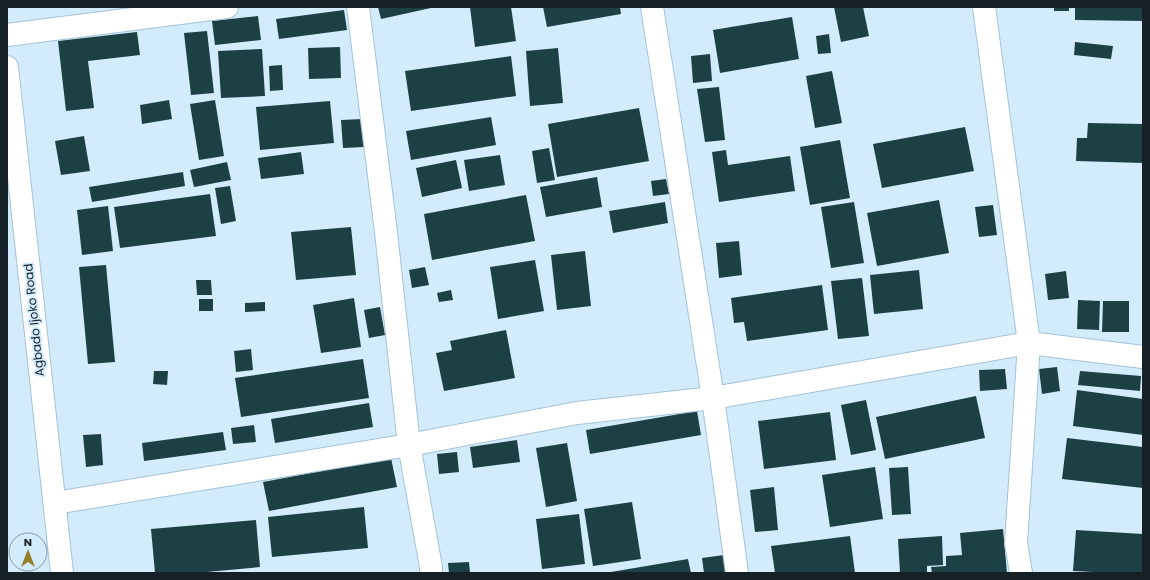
<svg xmlns="http://www.w3.org/2000/svg" width="1150" height="580" font-family="Poppins,sans-serif">
<style>
.building{fill:#1d4045}
.lines{fill:none;stroke-linecap:round;stroke-linejoin:round}
.minor-casing{stroke:#a4c3d6;stroke-width:24}
.minor{stroke:#fff;stroke-width:22}
.labels{text-anchor:middle;stroke-width:4;stroke-linejoin:round;paint-order:stroke}
.street-label{font-size:12px;fill:#152027;stroke:#d3ecfc}
</style>
<rect width="100%" height="100%" fill="#d3ecfc"/>
<g class="building">
<path d="M378 7H431V8L381 19Z"/>
<path d="M470 7H511L516 41 475 47Z"/>
<path d="M543 7H620L621 14 547 27Z"/>
<path d="M834 7H863L869 36 841 42Z"/>
<rect x="1054" y="7" width="15" height="4"/>
<path d="M1075 7H1143V21L1075 20Z"/>
<path d="M344 10 347 30 279 39 276 19Z"/>
<path d="M258 16 261 40 215 45 212 21Z"/>
<path d="M792 17 799 59 720 73 713 30Z"/>
<path d="M207 31 214 93 191 95 184 33Z"/>
<path d="M137 32 140 55 88 61 94 108 66 111 58 41Z"/>
<path d="M829 34 831 53 818 54 816 36Z"/>
<path d="M1075 42 1113 46 1111 59 1074 55Z"/>
<path d="M340 47 341 78 309 79 308 48Z"/>
<path d="M558 48 563 103 530 106 526 51Z"/>
<path d="M262 49 265 96 221 98 218 51Z"/>
<path d="M710 54 712 81 693 83 691 56Z"/>
<path d="M511 56 516 96 411 111 405 71Z"/>
<path d="M282 65 283 90 270 91 269 66Z"/>
<path d="M832 71 842 123 815 128 806 76Z"/>
<path d="M719 87 725 140 705 142 697 89Z"/>
<path d="M169 100 172 119 142 124 140 105Z"/>
<path d="M215 100 224 156 199 160 190 104Z"/>
<path d="M330 101 334 143 260 150 256 107Z"/>
<path d="M639 108 649 161 557 177 548 124Z"/>
<path d="M491 117 496 145 411 160 406 131Z"/>
<path d="M363 119 364 147 343 148 341 120Z"/>
<path d="M1088 123 1143 124V163L1076 161 1077 138H1087Z"/>
<path d="M965 127 974 171 882 188 873 144Z"/>
<path d="M84 136 90 171 61 175 55 141Z"/>
<path d="M840 140 850 198 810 205 800 147Z"/>
<path d="M549 148 555 180 537 183 532 151Z"/>
<path d="M726 150 728 165 790 156 795 191 719 202 712 152Z"/>
<path d="M301 152 304 174 261 179 258 158Z"/>
<path d="M500 155 505 185 469 191 464 160Z"/>
<path d="M456 160 462 188 422 197 416 168Z"/>
<path d="M227 162 231 180 194 187 190 170Z"/>
<path d="M183 172 185 186 92 202 89 187Z"/>
<path d="M597 177 602 207 546 217 540 187Z"/>
<path d="M666 179 669 194 653 196 651 181Z"/>
<path d="M230 186 236 221 221 224 215 188Z"/>
<path d="M210 194 216 236 120 248 114 207Z"/>
<path d="M526 195 535 241 432 260 424 214Z"/>
<path d="M939 200 949 253 877 266 867 213Z"/>
<path d="M665 202 668 223 613 233 609 211Z"/>
<path d="M854 202 864 263 831 268 821 207Z"/>
<path d="M993 205 997 235 979 237 975 207Z"/>
<path d="M108 206 113 251 82 255 77 210Z"/>
<path d="M351 227 356 275 296 280 291 232Z"/>
<path d="M739 241 742 275 719 278 716 243Z"/>
<path d="M585 251 591 306 557 310 551 255Z"/>
<path d="M535 260 544 311 498 319 490 267Z"/>
<path d="M106 265 115 362 88 364 79 267Z"/>
<path d="M425 267 429 285 412 288 409 270Z"/>
<path d="M919 270 923 309 874 314 870 275Z"/>
<path d="M1066 271 1069 298 1048 300 1045 274Z"/>
<path d="M862 278 869 336 838 339 831 281Z"/>
<path d="M196 280H211L212 295H197Z"/>
<path d="M822 285 828 330 747 341 744 322 734 323 731 298Z"/>
<path d="M451 290 453 300 439 302 437 293Z"/>
<path d="M354 298 361 347 321 353 313 305Z"/>
<rect x="199" y="299" width="14" height="12"/>
<path d="M1078 300 1100 301 1099 330 1077 329Z"/>
<path d="M1103 301H1129V332H1102Z"/>
<path d="M265 302V311L245 312V303Z"/>
<path d="M380 307 385 335 369 338 364 310Z"/>
<path d="M506 330 515 378 444 391 436 353 452 350 450 341Z"/>
<path d="M251 349 253 370 236 372 234 351Z"/>
<path d="M363 359 369 398 241 417 235 378Z"/>
<path d="M1057 367 1060 391 1042 394 1039 369Z"/>
<path d="M1005 369 1007 389 980 391 979 370Z"/>
<path d="M154 371H168L167 385 153 384Z"/>
<path d="M1080 371 1141 376 1140 391 1078 385Z"/>
<path d="M1077 390 1143 399V435L1073 426Z"/>
<path d="M976 396 985 438 885 459 876 417Z"/>
<path d="M866 400 876 450 851 455 841 405Z"/>
<path d="M369 403 373 427 275 443 271 419Z"/>
<path d="M697 411 701 435 590 454 586 430Z"/>
<path d="M830 412 836 460 764 469 758 421Z"/>
<path d="M254 425 256 442 233 444 231 428Z"/>
<path d="M223 432 226 450 144 461 142 443Z"/>
<path d="M101 434 103 465 86 467 83 435Z"/>
<path d="M1067 438 1143 447V488L1062 479Z"/>
<path d="M517 440 520 462 473 468 470 447Z"/>
<path d="M567 443 577 501 546 507 536 448Z"/>
<path d="M457 452 459 472 439 474 437 454Z"/>
<path d="M391 458 397 487 269 511 263 482Z"/>
<path d="M875 467 883 519 830 527 822 475Z"/>
<path d="M908 467 911 514 892 515 889 468Z"/>
<path d="M774 487 778 530 755 532 750 490Z"/>
<path d="M632 502 641 559 593 566 584 509Z"/>
<path d="M364 507 368 548 272 557 268 517Z"/>
<path d="M579 514 585 564 542 569 536 519Z"/>
<path d="M256 520 260 567 196 573H155L151 529Z"/>
<path d="M1003 529 1007 573H932L931 567 946 566V556L962 555 960 533Z"/>
<path d="M1076 530 1143 534V573H1113L1073 571Z"/>
<path d="M850 536 855 573H775L771 546Z"/>
<path d="M942 536 943 565 927 566V573H900L898 539Z"/>
<path d="M724 555 727 573H704L702 558Z"/>
<path d="M688 559 691 573H611V572Z"/>
<path d="M469 562 470 573H449L448 563Z"/>
</g>
<g class="lines">
<defs>
<g id="minor">
<path d="M358 7 386 232 409 445 431 567V573"/>
<path d="M652 7 713 398 737 573"/>
<path d="M984 7 1029 343 1016 543 1021 573"/>
<path d="M7 35 227 7"/>
<path d="M7 67 62 573"/>
<path d="M55 503 409 445 577 413 713 398 1029 343 1143 357"/>
</g>
</defs>
<use href="#minor" class="minor-casing"/>
<use href="#minor" class="minor"/>
</g>
<g class="labels">
<g class="street-label">
<text transform="translate(34 320) rotate(-96)" y="4">Agbado Ijoko Road</text>
</g>
</g>
<rect width="1150" height="580" fill="none" stroke="#152027" stroke-width="16"/>
<g transform="translate(28 552)"><circle r="19" fill="#d3ecfc" stroke="#879aa7"/>
<path d="M0-3L7 15L0 10L-7 15Z" fill="#937f26"/>
<text y="-6" font-size="11" font-weight="bold" text-anchor="middle" fill="#152027">N</text>
</g>
</svg>
